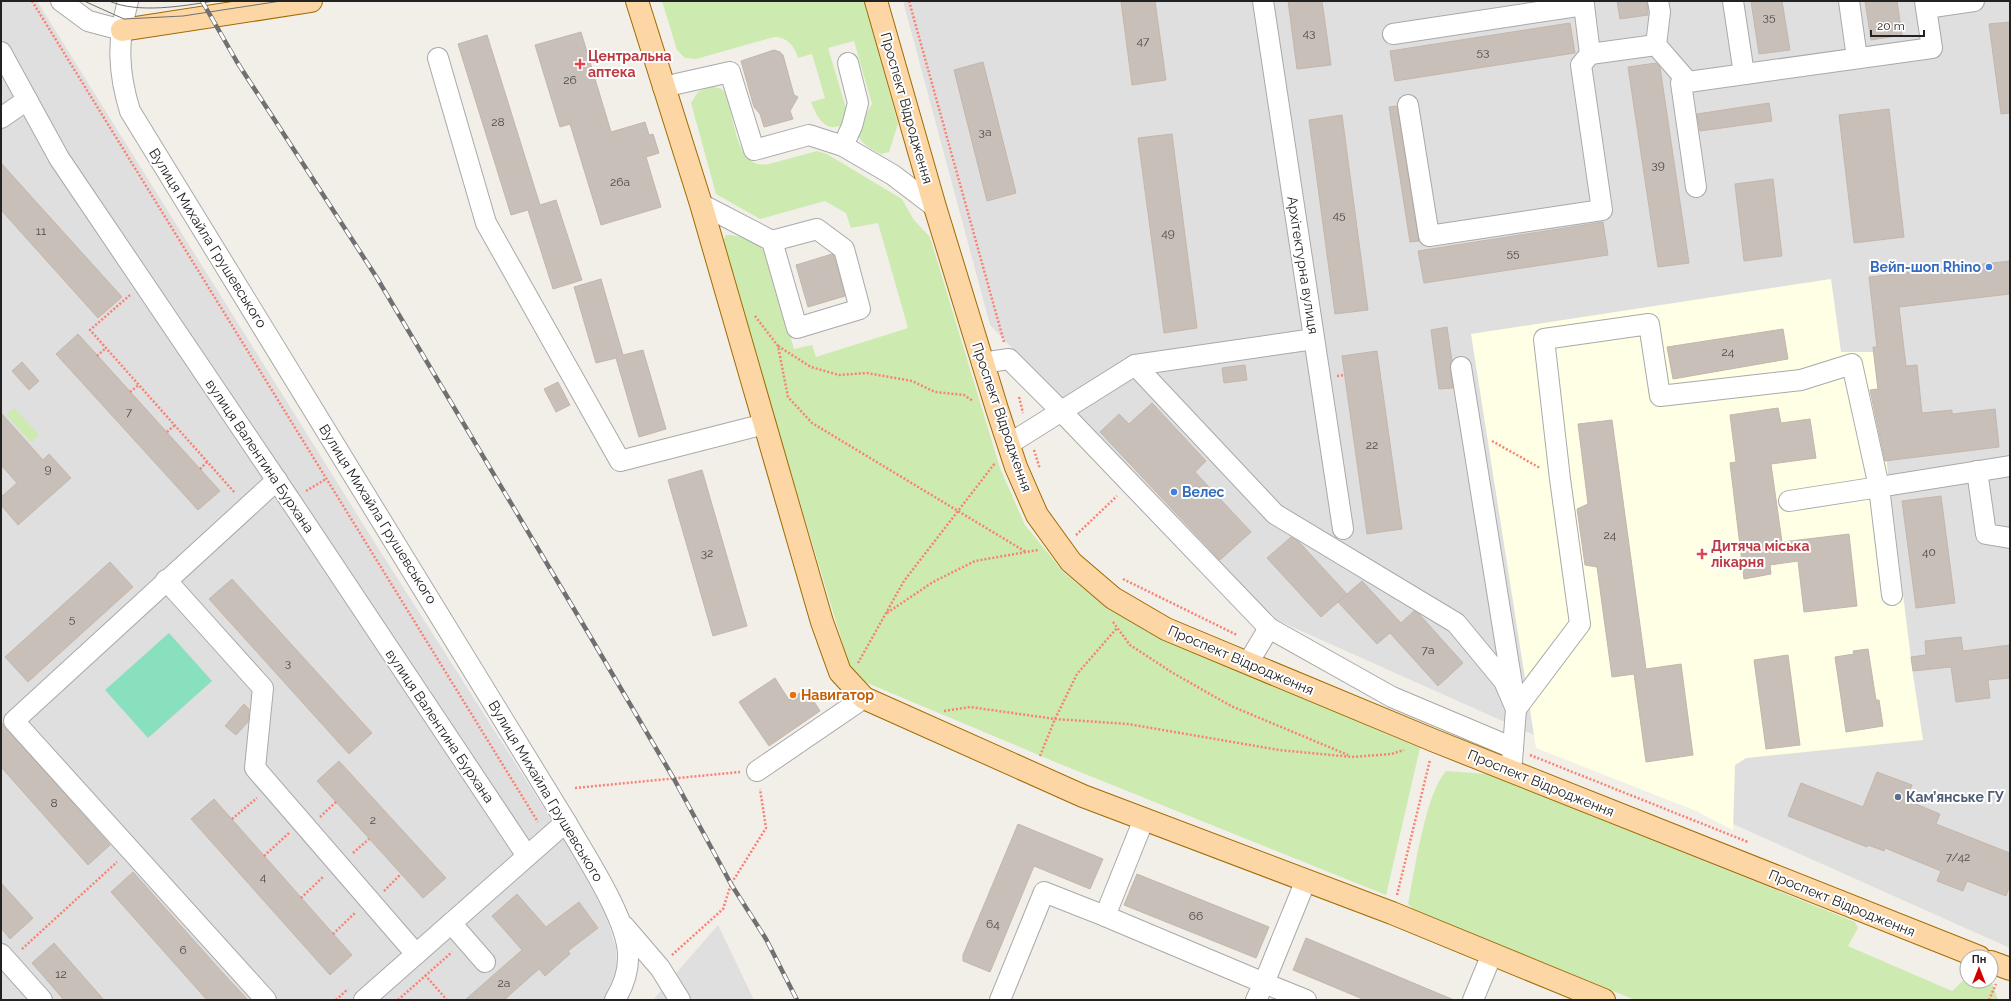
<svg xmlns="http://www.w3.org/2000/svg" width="2011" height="1001" font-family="Raleway,sans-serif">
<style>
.residential{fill:#e0dfdf}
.education{fill:#ffffe5}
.grass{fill:#cdebb0}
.pitch{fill:#88e0be}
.building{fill:#c7bfb8;stroke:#c4b6ab}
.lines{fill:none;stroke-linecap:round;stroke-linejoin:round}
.minor-casing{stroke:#a9a9a9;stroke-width:22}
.major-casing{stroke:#a06b00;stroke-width:24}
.path{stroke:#fa8072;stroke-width:2.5;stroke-dasharray:2 2;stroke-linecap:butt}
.minor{stroke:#fff;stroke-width:20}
.major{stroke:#fcd6a4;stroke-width:22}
.tram{stroke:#707070;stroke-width:1}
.rail-casing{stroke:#707070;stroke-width:4.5}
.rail{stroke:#fff;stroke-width:3;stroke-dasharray:9;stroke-linecap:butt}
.health-dot{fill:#e0444e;stroke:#fff;stroke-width:1.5}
.shop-dot{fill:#3f7fe0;stroke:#fff;stroke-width:1.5}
.food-dot{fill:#e8710a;stroke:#fff;stroke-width:1.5}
.service-dot{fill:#5c6f8a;stroke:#fff;stroke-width:1.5}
.labels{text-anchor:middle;stroke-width:4;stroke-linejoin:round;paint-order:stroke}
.number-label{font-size:12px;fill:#4b4948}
.health-label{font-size:14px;font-weight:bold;fill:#be3a42;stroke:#fff;text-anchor:start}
.street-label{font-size:14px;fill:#222;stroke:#fff}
.shop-label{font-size:14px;font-weight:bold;fill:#366cbe;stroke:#fff;text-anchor:end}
.food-label{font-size:14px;font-weight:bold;fill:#c56008;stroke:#fff;text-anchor:start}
.service-label{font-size:14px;font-weight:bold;fill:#4e5e75;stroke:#fff;text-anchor:start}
</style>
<rect width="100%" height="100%" fill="#f2efe9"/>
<g class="residential">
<path d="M1 1H37L373 540 577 860 606 916 616 948 617 975 612 989 603 1000H1Z"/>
<path d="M903 1H2010V948L1268 616 990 325Z"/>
<path d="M718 925 754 1000H653Z"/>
</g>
<path class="education" d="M1831 279 1841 352H1873L1913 675 1923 740 1746 758 1735 765 1733 830 1696 811 1536 748 1471 334Z"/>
<g class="grass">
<path d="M662 1H864L898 124 889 152 881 154C870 148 856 142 858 128L872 104 854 41 828 48 846 108 844 123C827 136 816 116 811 102L825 98 812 54 798 58C794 45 787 37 774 37L696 59 685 58 677 50Z"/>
<path d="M711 86 722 89 726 94C735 117 735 171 769 164L817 151 827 154 902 199 914 220 930 237 1000 468 1025 525 1064 573 1112 611 1384 733 1420 748 1386 895 1060 764 860 680 849 665 722 243 726 235C739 234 759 243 766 253L794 349 812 345 816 357 908 328 878 223 851 228 846 213 825 201 760 219 716 194 691 103 698 92Z"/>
<path d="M14 408 39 435 31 442 6 415Z"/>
<path d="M1446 771 1488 774 1855 922 1858 928 1848 946 1952 991 1967 977V981L1991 980 1998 1000H1635L1413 909 1408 904C1415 870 1425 794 1446 771Z"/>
</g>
<path class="pitch" d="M169 633 212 681 148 738 105 690Z"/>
<g class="building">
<path d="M1121 1H1155L1166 80 1132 85Z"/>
<path d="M1288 1H1322L1331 65 1297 69Z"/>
<path d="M1617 1H1647L1648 15 1620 19Z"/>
<path d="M1751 1H1782L1790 50 1759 54Z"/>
<path d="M1865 1H1897L1902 35 1871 40Z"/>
<path d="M2010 22V113L2001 114 1989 24Z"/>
<path d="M1570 23 1575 53 1395 81 1390 51Z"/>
<path d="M581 32 611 132 645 122 649 135 653 134 659 153 646 157 661 207 601 225 570 124 560 127 535 45Z"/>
<path d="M487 35 540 205 556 200 582 280 553 289 528 210 511 215 458 44Z"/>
<path d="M774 50 780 52 783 55 794 95 798 97 790 111 793 119 764 127 760 114 754 107 741 61Z"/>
<path d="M983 62 1016 193 987 201 954 70Z"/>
<path d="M1656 63 1660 67 1689 263 1658 267 1628 67Z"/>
<path d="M1769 103 1772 121 1700 131 1697 114Z"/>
<path d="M1397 106 1419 241 1410 242 1389 107Z"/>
<path d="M1889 109 1904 237 1854 243 1839 115Z"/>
<path d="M1342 115 1368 310 1335 314 1309 120Z"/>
<path d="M1172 134 1197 328 1164 333 1138 138Z"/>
<path d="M1 163 122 297 98 318 1 210Z"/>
<path d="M1773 179 1782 256 1744 261 1735 184Z"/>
<path d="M1603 222 1608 255 1424 283 1418 251Z"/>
<path d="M832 254 834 256 845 296 808 307 796 265Z"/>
<path d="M2010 261V294L1899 307 1906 366 1917 365 1922 413 1952 410V414L1995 409 1999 447 1885 461 1870 390 1878 389 1873 347H1877L1869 277Z"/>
<path d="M601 279 623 355 643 350 666 429 639 437 616 358 596 363 574 287Z"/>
<path d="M1447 327 1452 361 1450 368 1453 388 1439 389 1431 330Z"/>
<path d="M1783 329 1788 359 1673 379 1667 347Z"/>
<path d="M78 334 220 491 198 510 56 354Z"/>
<path d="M1377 351 1402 529 1367 534 1342 356Z"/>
<path d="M22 362 39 381 29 390 12 371Z"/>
<path d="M1245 365 1247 380 1224 383 1222 368Z"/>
<path d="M558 382 570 405 556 412 544 389Z"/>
<path d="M1152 403 1206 461 1195 472 1251 532 1220 560 1100 432 1119 414 1129 424Z"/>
<path d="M1778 408 1781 423 1810 419 1816 458 1771 464 1782 542 1849 534 1857 606 1804 612 1798 561 1770 565 1771 574 1744 579 1730 463 1736 462 1730 415Z"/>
<path d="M1 413 43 460 49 454 71 478 18 525 1 505V497L17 483 1 465Z"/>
<path d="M1612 420 1646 669 1681 664 1693 755 1646 762 1634 674 1612 677 1597 567 1585 565 1577 509 1588 504 1578 424Z"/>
<path d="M702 470 747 626 713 636 668 480Z"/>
<path d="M1941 496 1955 603 1916 608 1902 501Z"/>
<path d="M1291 537 1299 542 1347 594 1339 601 1362 581 1401 623 1414 611 1419 614 1463 663 1438 686 1390 633 1377 644 1338 602 1321 617 1267 558Z"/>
<path d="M110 562 133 587 28 682 5 657Z"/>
<path d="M232 579 372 733 349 754 209 599Z"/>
<path d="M1961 637 1963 651 2010 645V678L1988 680 1990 698 1956 702 1951 667 1913 671 1911 657 1926 655 1925 641Z"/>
<path d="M1868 649 1876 700H1879L1883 726 1846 732 1835 657 1854 654 1853 651Z"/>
<path d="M1788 655 1800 745 1766 749 1754 660Z"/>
<path d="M775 678 789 700 806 689 820 711 769 746 739 702Z"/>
<path d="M244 704 249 709 248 722 236 735 225 726Z"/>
<path d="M1 722 110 845 88 865 1 767Z"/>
<path d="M339 761 446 878 423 898 317 781Z"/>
<path d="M1877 772 1912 785 1906 800 1940 814 1936 824 2010 853V884L2006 896 1967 881 1963 891 1937 881 1941 871 1885 848 1884 851 1868 845 1867 847 1788 816 1801 783 1863 807Z"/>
<path d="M214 799 352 955 330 975 191 819Z"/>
<path d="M1018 824 1103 859 1090 889 1034 866 990 972 963 961V955Z"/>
<path d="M133 872 221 971 248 1000H207L111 892Z"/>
<path d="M1137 874 1269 927 1256 958 1124 905Z"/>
<path d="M1 883 33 918 10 939 1 928Z"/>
<path d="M517 894 546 927 579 902 598 928 568 951 570 954 545 976 539 969 504 1000H465L522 950 492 916Z"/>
<path d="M1306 938 1454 1000H1365L1293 970Z"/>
<path d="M54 943 104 1000H64L32 963Z"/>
</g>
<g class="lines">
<defs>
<g id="minor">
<path d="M61 1 88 21 122 30"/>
<path d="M128 1C117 41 118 72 130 111L566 822C584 854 627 918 628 954 629 971 624 985 615 1000"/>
<path d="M1263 1 1343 529"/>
<path d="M1733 1 1744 74"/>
<path d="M1849 1 1857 58"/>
<path d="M1925 1 1926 8 1974 1"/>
<path d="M1393 34 1584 5 1583 1"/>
<path d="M1656 45 1660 12 1658 1"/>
<path d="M1 52 59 158 290 500 527 856"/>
<path d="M1590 54 1656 45 1688 82"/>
<path d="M438 58 486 223 620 461 765 424"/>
<path d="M663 87 730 72 754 150 809 135 843 146 893 175 935 207"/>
<path d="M1408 105 1429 236 1602 210 1581 65 1590 54 1584 5"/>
<path d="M1 118 27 100"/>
<path d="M843 146 852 126 858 103 848 63"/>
<path d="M1696 187 1681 83 1932 48 1926 8"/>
<path d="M701 204 772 241 817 229 844 249 860 309 797 328 772 241"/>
<path d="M982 363 1009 359 1061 411 1269 628 1392 697 1513 748"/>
<path d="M1135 365 1275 514 1456 623 1504 681 1516 709 1512 761"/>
<path d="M1461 367 1516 709 1580 624 1560 479 1544 339 1649 324 1660 396 1801 380 1852 364 1879 487 2010 466"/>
<path d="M1009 444 1135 365 1314 339"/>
<path d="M1977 471 1986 534 2010 538"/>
<path d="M1789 501 1879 487 1892 595"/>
<path d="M166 580 263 688 255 768 416 954"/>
<path d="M1248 663 1269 628"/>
<path d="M757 771 864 698"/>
<path d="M1144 819 1105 916 1264 983 1256 1000"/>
<path d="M451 923 485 962"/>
<path d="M624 926 660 968 680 1000"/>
<path d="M1 954 42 1000"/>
<path d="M266 1000 14 721 277 480"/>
<path d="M364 1000 566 822"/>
<path d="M1000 1000 1044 892 1105 916"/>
<path d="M1306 1000 1264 983 1306 880"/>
<path d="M1473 1000 1492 954"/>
</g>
<g id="major">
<path d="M637 1 701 204 822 622 840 672 864 698 1083 796 1392 913 1604 1000"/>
<path d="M876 1 935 207 997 409 1016 467 1037 515 1071 562 1113 598 1166 629 1435 741 1979 957"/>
<path d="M122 30 311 1"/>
<path d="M1991 962 2010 969"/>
</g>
</defs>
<use href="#minor" class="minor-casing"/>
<use href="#major" class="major-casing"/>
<g class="path">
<path d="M32 1 538 822"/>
<path d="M909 1 1004 342"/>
<path d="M130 295 90 330 235 493"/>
<path d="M755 316 778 346 788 397 812 423 1026 552"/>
<path d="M778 346 811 367 839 375 867 373 912 381 935 392 964 395 973 401"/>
<path d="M97 356 106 348"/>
<path d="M1337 376 1344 375"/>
<path d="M130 392 139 385"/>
<path d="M1019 397 1023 413"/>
<path d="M167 432 175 425"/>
<path d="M1492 441 1540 468"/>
<path d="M1034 450 1040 469"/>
<path d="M200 469 207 462"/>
<path d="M306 491 326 479"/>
<path d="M1076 535 1117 496"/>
<path d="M1123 579 1237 635"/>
<path d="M887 613 933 582 975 561 1038 550"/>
<path d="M1113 622 1130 645 1173 673 1231 706 1348 755"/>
<path d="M858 663 904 581 995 463"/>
<path d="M944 711 970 707 1055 719 1128 724 1279 750 1352 757 1391 754 1404 750"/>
<path d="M1530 755 1748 842"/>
<path d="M1040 756 1055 719 1077 674 1117 628"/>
<path d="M575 788 740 772"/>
<path d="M320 817 336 802"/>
<path d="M232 819 257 798"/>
<path d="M353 853 369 839"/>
<path d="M264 856 289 833"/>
<path d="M384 891 401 874"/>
<path d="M1397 895 1430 760"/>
<path d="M301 898 324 876"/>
<path d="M333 934 356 912"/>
<path d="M22 949 117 862"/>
<path d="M672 955 723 909 731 884 766 828 760 789"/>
<path d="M425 975 447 1000"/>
<path d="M336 1000 348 989"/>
<path d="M398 1000 452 952"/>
<path d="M1989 1000 1996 984"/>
</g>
<use href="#minor" class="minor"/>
<use href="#major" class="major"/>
<g class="tram">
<path d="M84 1 124 19 183 16 281 1"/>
<path d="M109 1C138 14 183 6 214 1"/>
</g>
<defs>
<path id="rail" d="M202 1 237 62 377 278 590 636 674 779 731 884 766 939 797 1000"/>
</defs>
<use href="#rail" class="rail-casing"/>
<use href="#rail" class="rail"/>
</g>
<g class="health-dot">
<path d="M578 58h4v4h4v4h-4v4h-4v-4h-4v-4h4z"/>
<path d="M1700 548h4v4h4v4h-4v4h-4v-4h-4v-4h4z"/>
</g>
<g class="shop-dot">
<circle cx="1989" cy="267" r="4"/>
<circle cx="1174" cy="492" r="4"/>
</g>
<circle class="food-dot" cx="793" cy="695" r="4"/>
<circle class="service-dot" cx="1898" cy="797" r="4"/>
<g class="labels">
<g class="number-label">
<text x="1769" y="21">35</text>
<text x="1309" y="37">43</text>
<text x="1143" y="45">47</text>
<text x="1483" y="56">53</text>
<text x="570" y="84">26</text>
<text x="498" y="126">28</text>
<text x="985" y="136">3а</text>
<text x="1658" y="169">39</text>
<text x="620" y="186">26а</text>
<text x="1339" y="219">45</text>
<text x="41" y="235">11</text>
<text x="1168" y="237">49</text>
<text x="1513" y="257">55</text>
<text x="1728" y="356">24</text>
<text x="129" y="416">7</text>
<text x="1372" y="449">22</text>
<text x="48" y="473">9</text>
<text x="1610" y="539">24</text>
<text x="1929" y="556">40</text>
<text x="707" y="557">32</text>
<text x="72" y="623">5</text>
<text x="1428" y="654">7а</text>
<text x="288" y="667">3</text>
<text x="54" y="807">8</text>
<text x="373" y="824">2</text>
<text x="1958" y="861">7/42</text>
<text x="263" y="881">4</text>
<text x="1196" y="920">66</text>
<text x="993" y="928">64</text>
<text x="183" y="954">6</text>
<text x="61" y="978">12</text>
<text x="504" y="987">2а</text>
</g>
<g class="health-label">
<text x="588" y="61">Центральна<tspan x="588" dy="16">аптека</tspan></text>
<text x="1711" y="551">Дитяча міська<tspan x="1711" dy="16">лікарня</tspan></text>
</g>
<g class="street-label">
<text transform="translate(907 108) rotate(74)" y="5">Проспект Відродження</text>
<text transform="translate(208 238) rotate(58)" y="5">Вулиця Михайла Грушевського</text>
<text transform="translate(1303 265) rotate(81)" y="5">Архітектурна вулиця</text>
<text transform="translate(1002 417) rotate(71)" y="5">Проспект Відродження</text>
<text transform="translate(260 456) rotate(56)" y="5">вулиця Валентина Бурхана</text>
<text transform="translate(378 514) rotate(58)" y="5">Вулиця Михайла Грушевського</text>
<text transform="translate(1241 660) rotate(23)" y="5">Проспект Відродження</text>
<text transform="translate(440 726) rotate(56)" y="5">вулиця Валентина Бурхана</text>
<text transform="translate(1541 783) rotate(22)" y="5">Проспект Відродження</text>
<text transform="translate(546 791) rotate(59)" y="5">Вулиця Михайла Грушевського</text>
<text transform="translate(1842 903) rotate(22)" y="5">Проспект Відродження</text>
</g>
<g class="shop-label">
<text x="1981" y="272">Вейп-шоп Rhino</text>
<text x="1182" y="497" text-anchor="start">Велес</text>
</g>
<g class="food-label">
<text x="801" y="700">Навигатор</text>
</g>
<g class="service-label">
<text x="1906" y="802">Кам’янське ГУ</text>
</g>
</g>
<rect width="2011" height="1001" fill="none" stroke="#222222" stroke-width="4"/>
<g transform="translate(1979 969)"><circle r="19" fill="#ffffff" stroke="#a7a7a7"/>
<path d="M0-3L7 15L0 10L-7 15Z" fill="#d40000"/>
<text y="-6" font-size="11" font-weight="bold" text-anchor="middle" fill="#222222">Пн</text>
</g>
<path d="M1871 30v6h53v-6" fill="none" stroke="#222222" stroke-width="2"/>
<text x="1877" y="30" font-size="12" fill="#222222" stroke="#ffffff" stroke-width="3" paint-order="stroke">20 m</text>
</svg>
